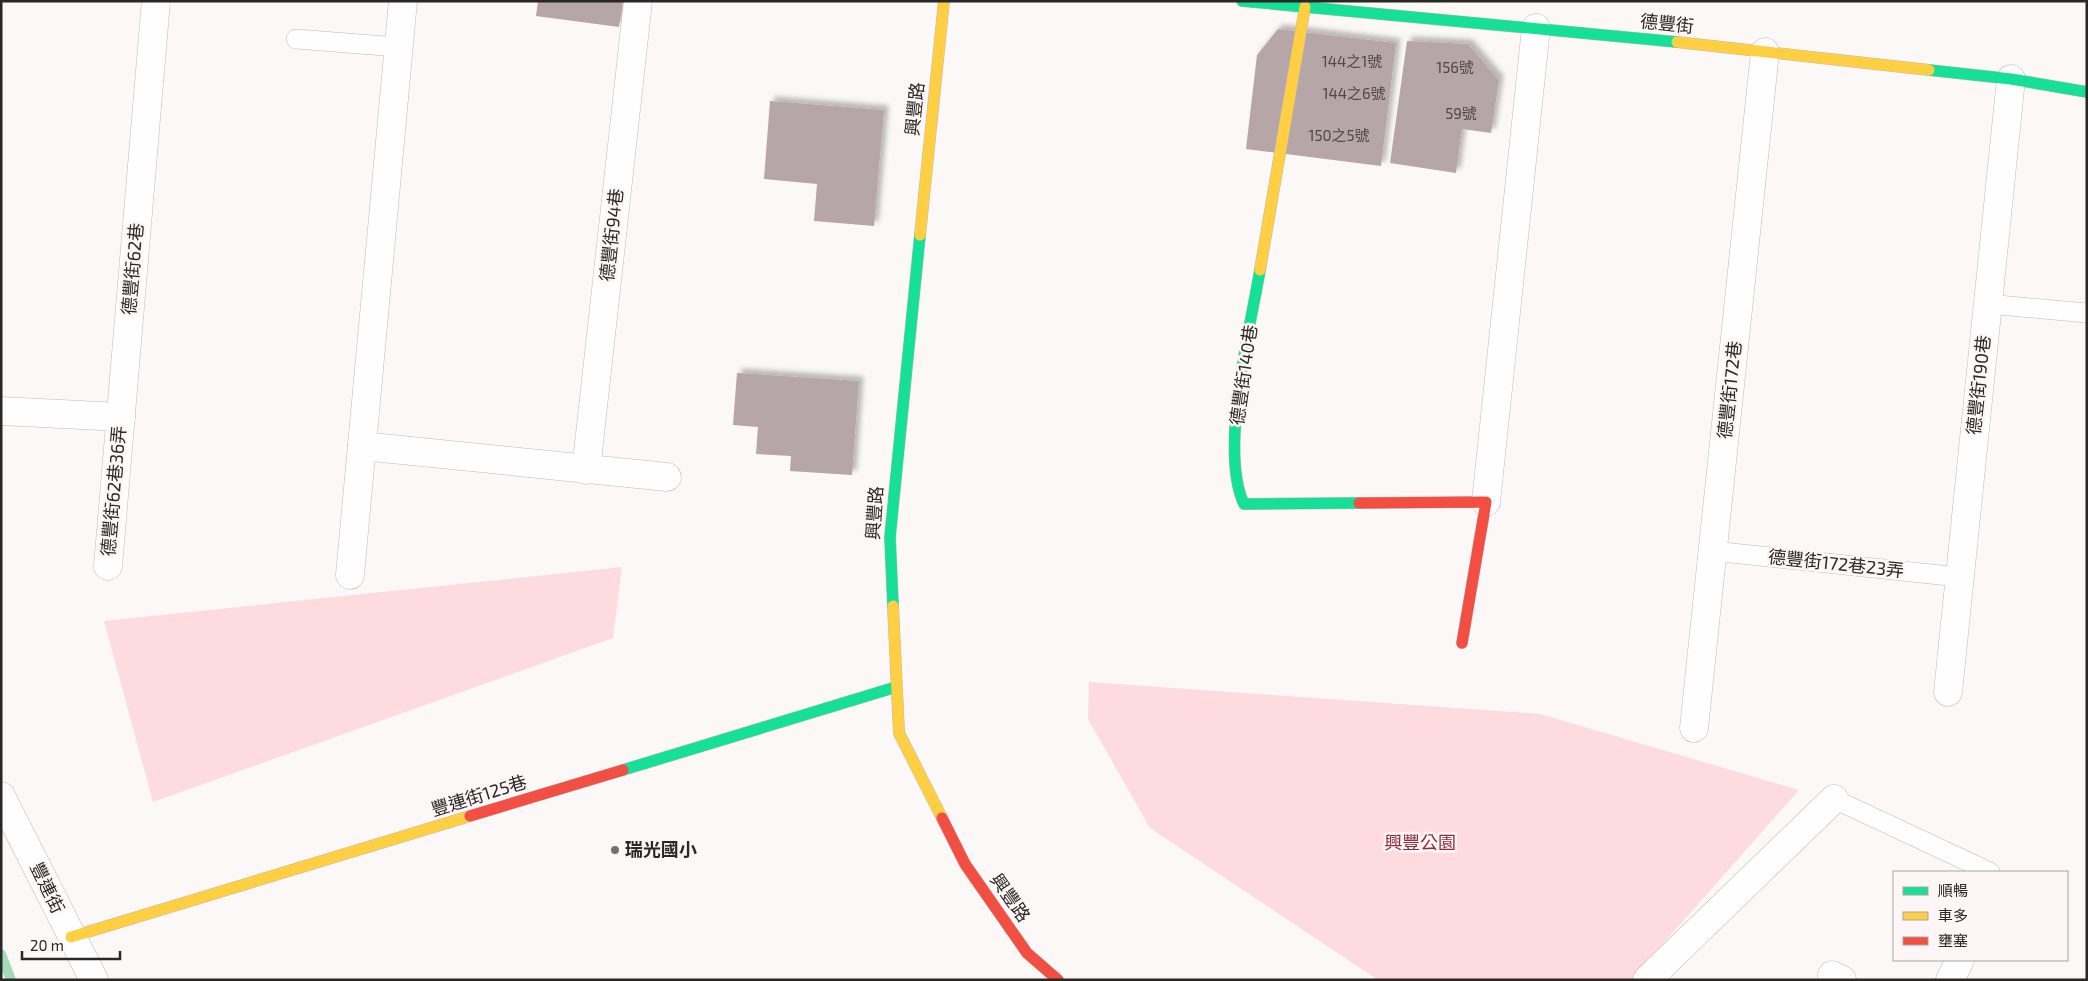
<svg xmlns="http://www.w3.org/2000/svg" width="2088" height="981" font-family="'Exo 2','Noto Sans TC',sans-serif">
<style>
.green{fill:#fddbde}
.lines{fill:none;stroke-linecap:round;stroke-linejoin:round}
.stream{stroke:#a1dbb7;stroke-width:10}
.building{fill:#b7a6a8;filter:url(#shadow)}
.lane-casing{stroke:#bebaba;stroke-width:20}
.street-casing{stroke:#bebaba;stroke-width:29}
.fast-casing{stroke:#bebaba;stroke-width:12}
.slow-casing{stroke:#bebaba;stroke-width:12}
.jam-casing{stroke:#bebaba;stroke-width:12}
.lane{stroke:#fffefe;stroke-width:19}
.street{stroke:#fffefe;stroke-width:28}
.fast{stroke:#16e098;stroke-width:11}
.slow{stroke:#ffcf43;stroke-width:11}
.jam{stroke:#f24e42;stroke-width:11}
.poi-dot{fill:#747070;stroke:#fef6f6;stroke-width:2}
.labels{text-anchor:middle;stroke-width:5;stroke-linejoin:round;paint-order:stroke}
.number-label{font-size:15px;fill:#4d4747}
.street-label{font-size:18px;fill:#2a2727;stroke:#fef6f6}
.park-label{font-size:18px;fill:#932a3f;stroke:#fef6f6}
.poi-label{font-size:18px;font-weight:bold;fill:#2a2727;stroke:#fef6f6;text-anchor:start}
</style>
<defs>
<filter id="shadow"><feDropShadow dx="4.5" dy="-4.5" stdDeviation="2.5" flood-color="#0004"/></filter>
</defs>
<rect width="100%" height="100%" fill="#fcf8f8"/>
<g class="green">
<path d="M622 567 613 638 153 802 104 621Z"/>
<path d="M1089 682 1540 714 1799 790 1631 980H1378L1150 828 1088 719Z"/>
</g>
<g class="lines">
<path class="stream" d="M1 954 11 980"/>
</g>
<g class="building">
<path d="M538 1H623L619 27 536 16Z"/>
<path d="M1278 29 1396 43 1381 166 1246 149 1257 55Z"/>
<path d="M1407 41 1468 44 1499 80 1491 133 1462 129 1456 173 1390 163Z"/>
<path d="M770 101 884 110 874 226 814 221 817 184 764 179Z"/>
<path d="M737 373 859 381 852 475 790 471 791 456 756 454 758 427 733 425Z"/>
</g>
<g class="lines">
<defs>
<g id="lane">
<path d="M296 39 398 47"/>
<path d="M1987 304 2087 313"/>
<path d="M1713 551 1959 577"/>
<path d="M1834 799 1990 872"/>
</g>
<g id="street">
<path d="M1 411 121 417"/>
<path d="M362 446 667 477"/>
<path d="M586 470 638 1"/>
<path d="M1486 502 1536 28"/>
<path d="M108 566 156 1"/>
<path d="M350 575 403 1"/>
<path d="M1948 692 2011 79"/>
<path d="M1694 728 1765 52"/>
<path d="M1 796 94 980"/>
<path d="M1832 975 1842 980"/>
<path d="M1647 980 1834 799"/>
<path d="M1950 980 1960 960"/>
</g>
<g id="fast">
<path d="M1242 1 1677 42"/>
<path d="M1929 70 2011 79 2087 92"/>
<path d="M1260 270C1250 329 1219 451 1244 504L1359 503"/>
<path d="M893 606 890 537 920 235"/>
<path d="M623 770 896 687"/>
</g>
<g id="slow">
<path d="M1677 42 1929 70"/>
<path d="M920 235 944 1"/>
<path d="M1260 270 1305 7"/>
<path d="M893 606 899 733 942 818"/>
<path d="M71 937 470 816"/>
</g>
<g id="jam">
<path d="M1359 503 1486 502 1462 643"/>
<path d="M470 816 623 770"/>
<path d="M942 818 965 864 1027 953 1058 980"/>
</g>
</defs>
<use href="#lane" class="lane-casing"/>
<use href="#street" class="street-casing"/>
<use href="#fast" class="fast-casing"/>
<use href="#slow" class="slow-casing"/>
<use href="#jam" class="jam-casing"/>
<use href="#lane" class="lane"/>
<use href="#street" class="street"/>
<use href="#fast" class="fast"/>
<use href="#slow" class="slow"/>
<use href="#jam" class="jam"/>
</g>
<circle class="poi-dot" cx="615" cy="850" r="5"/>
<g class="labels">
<g class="number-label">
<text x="1352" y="67">144之1號</text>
<text x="1455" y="73">156號</text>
<text x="1354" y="99">144之6號</text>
<text x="1461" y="119">59號</text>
<text x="1339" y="141">150之5號</text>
</g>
<g class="street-label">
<text transform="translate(1667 24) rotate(6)" y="6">德豐街</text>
<text transform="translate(915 109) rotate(-84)" y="6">興豐路</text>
<text transform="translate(612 235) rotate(-84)" y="6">德豐街94巷</text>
<text transform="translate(133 269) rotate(-85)" y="6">德豐街62巷</text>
<text transform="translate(1244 375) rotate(-82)" y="6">德豐街140巷</text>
<text transform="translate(1979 385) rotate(-84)" y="6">德豐街190巷</text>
<text transform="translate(1730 390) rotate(-84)" y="6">德豐街172巷</text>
<text transform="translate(114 491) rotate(-85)" y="6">德豐街62巷36弄</text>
<text transform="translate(875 513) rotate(-86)" y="6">興豐路</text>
<text transform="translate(1836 564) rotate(6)" y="6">德豐街172巷23弄</text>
<text transform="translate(479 796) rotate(-17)" y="6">豐連街125巷</text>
<text transform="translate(47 888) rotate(64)" y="6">豐連街</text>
<text transform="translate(1010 898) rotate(55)" y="6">興豐路</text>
</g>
<g class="park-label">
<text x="1420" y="849">興豐公園</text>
</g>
<g class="poi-label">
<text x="625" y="856">瑞光國小</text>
</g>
</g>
<rect width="2088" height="981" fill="none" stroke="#2a2727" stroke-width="5"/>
<rect x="1893" y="871" width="175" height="90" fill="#fef6f6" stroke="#a9a3a3"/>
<rect x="1903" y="887" width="25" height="8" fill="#16e098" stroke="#a9a3a3"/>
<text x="1938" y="896" font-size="15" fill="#2a2727">順暢</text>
<rect x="1903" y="912" width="25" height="8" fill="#ffcf43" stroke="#a9a3a3"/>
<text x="1938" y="921" font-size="15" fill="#2a2727">車多</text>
<rect x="1903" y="937" width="25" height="8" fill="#f24e42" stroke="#a9a3a3"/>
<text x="1938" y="946" font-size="15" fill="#2a2727">壅塞</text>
<path d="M22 951v8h98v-8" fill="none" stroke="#2a2727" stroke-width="2.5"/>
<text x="30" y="951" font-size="15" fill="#2a2727" stroke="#fef6f6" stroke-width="4" paint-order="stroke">20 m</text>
</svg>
